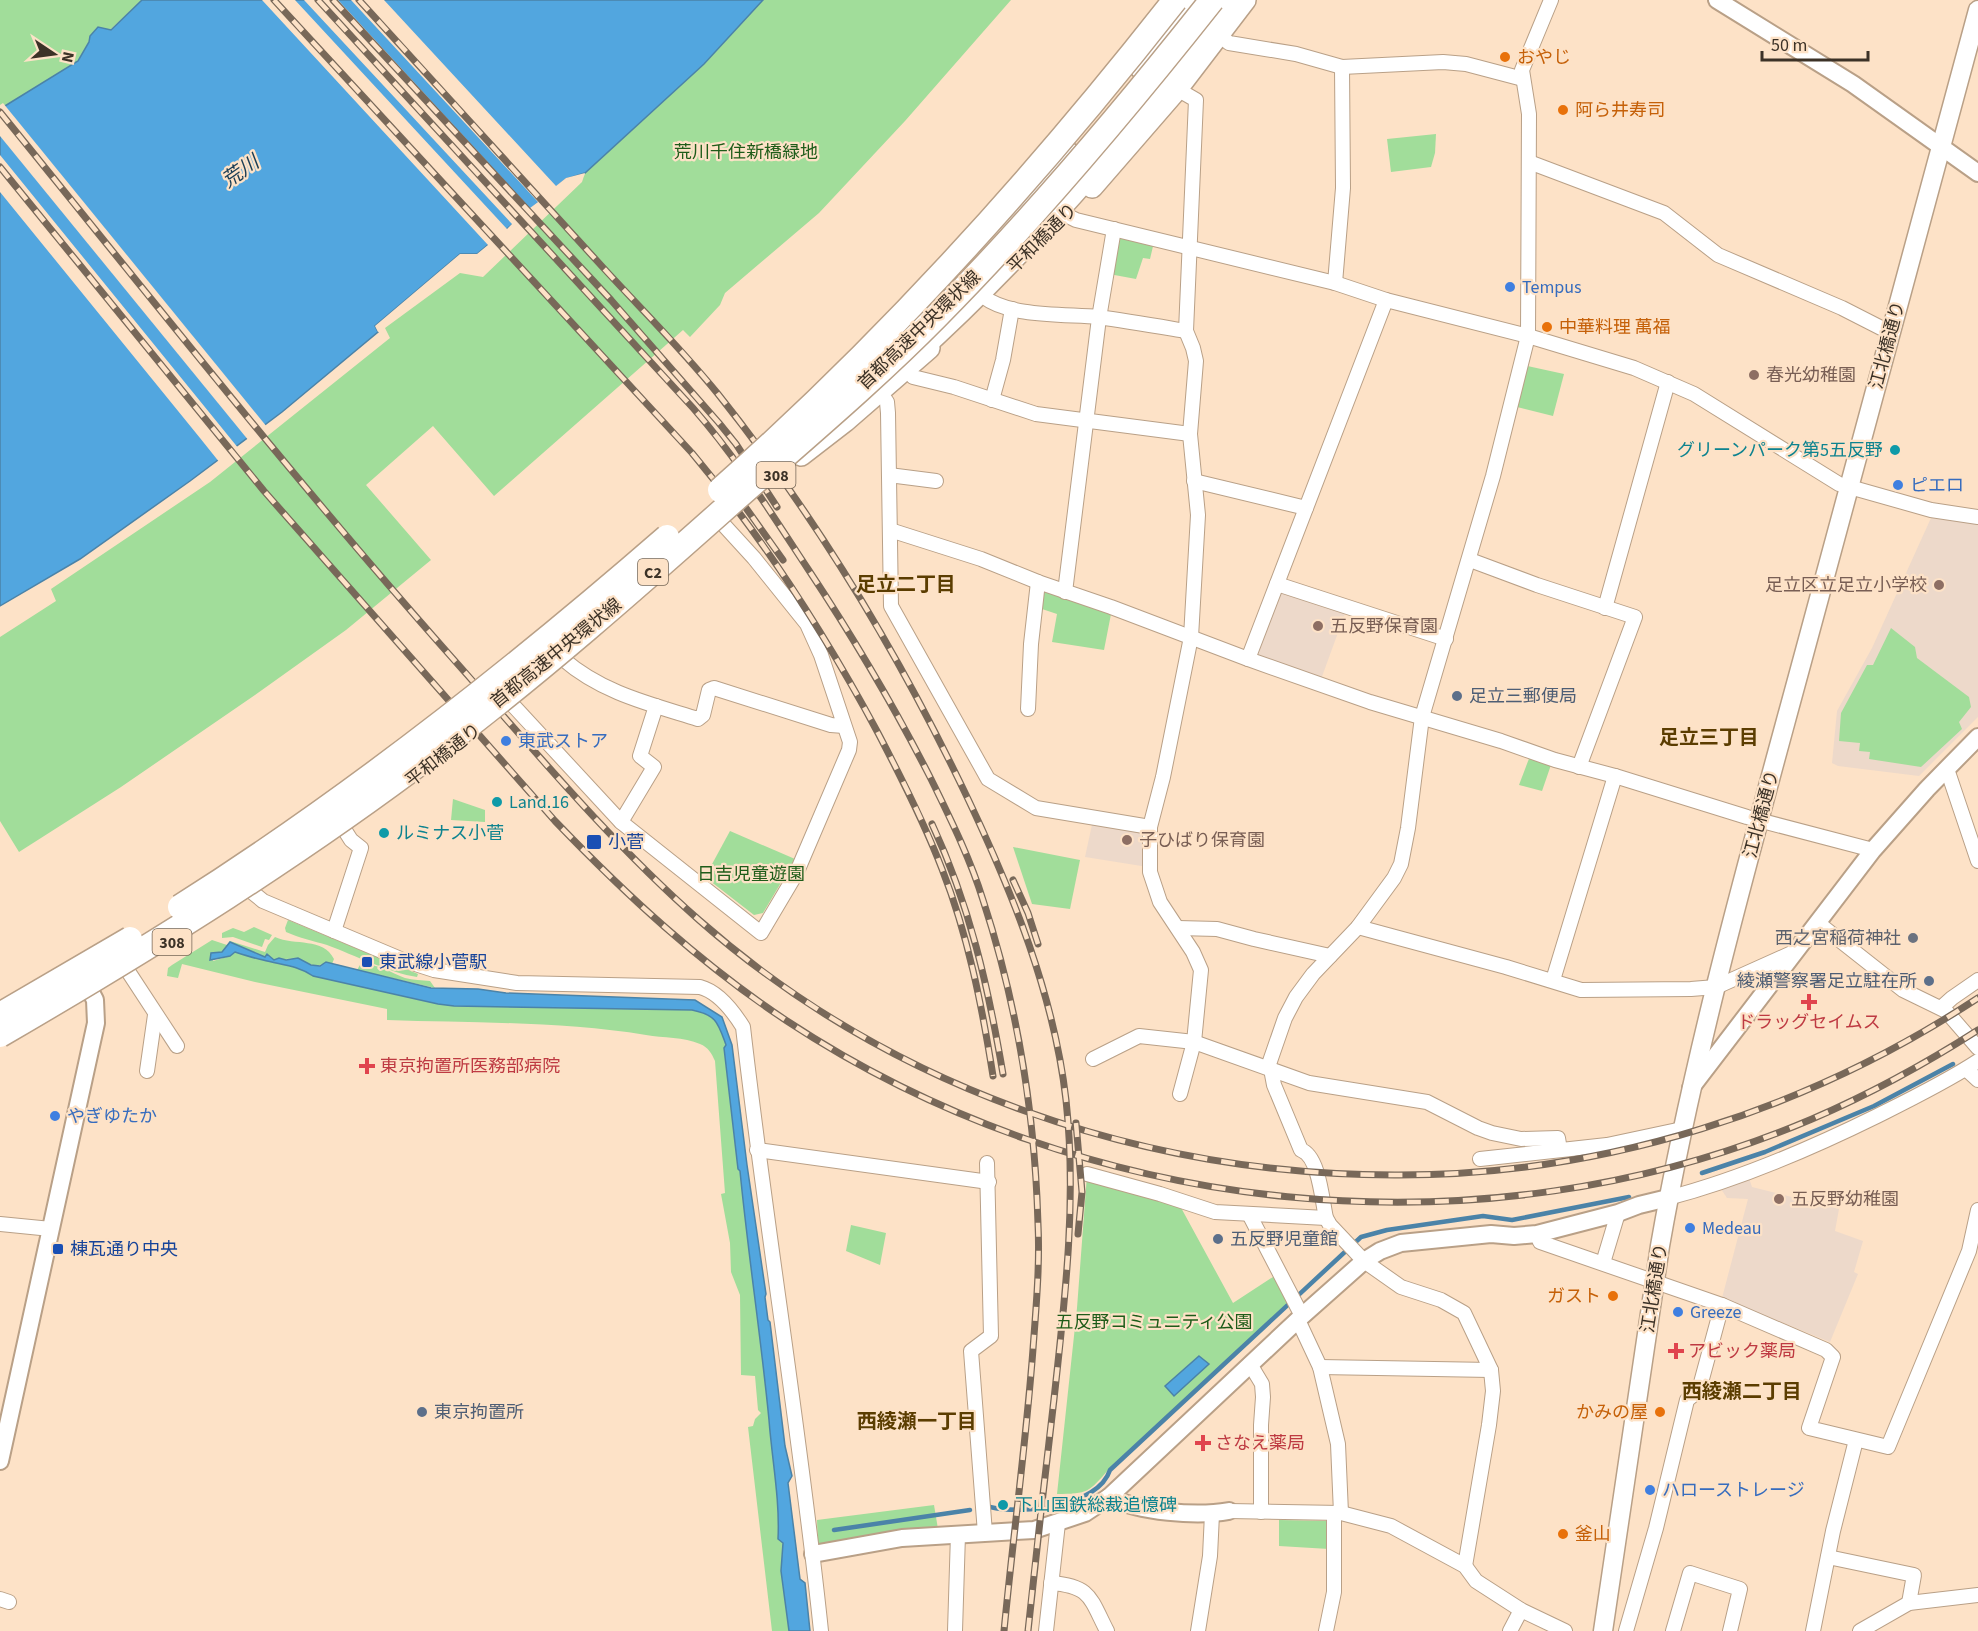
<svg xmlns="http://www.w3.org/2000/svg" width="1978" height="1631" font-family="'Source Sans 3','Noto Sans JP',sans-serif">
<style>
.education{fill:#edd9ca}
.green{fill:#a1dd9a}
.water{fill:#52a6df;stroke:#4b83a8;stroke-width:1.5}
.pier{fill:#fde2c7}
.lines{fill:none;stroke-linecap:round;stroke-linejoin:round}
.stream{stroke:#4b83a8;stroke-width:4.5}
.minor-casing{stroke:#b9a087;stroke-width:16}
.tertiary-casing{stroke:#b9a087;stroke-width:20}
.secondary-casing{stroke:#b9a087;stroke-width:21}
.primary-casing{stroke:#b9a087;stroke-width:24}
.motorway-casing{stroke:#b9a087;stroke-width:27}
.minor{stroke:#fff;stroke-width:14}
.tertiary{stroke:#fff;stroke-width:16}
.secondary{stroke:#fff;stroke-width:18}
.primary{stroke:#fff;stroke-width:21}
.motorway{stroke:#fff;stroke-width:24}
.rail-casing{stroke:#786859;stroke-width:7}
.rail{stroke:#fde2c7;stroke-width:4.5;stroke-dasharray:14;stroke-linecap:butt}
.motorway-bridge-casing{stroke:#b9a087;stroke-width:27;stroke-linecap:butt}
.motorway-bridge{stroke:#fff;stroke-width:24}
.food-dot{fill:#e8710a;stroke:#fde2c7;stroke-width:2}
.shop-dot{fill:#3f7fe0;stroke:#fde2c7;stroke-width:2}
.education-dot{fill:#8d6e63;stroke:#fde2c7;stroke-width:2}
.culture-dot{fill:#0f9aa8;stroke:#fde2c7;stroke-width:2}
.service-dot{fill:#5c6f8a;stroke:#fde2c7;stroke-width:2}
.transit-dot{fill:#1a4fb4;stroke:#fde2c7;stroke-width:2}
.worship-dot{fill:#6b7280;stroke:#fde2c7;stroke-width:2}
.health-dot{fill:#e0444e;stroke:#fde2c7;stroke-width:2}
.labels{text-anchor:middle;stroke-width:4.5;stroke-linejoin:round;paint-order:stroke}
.shield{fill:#fde2c7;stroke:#766757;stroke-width:1.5}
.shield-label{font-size:16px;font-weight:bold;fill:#3c3227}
.food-label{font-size:18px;fill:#c56008;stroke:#fde2c7;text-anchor:start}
.park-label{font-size:18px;fill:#1e5c19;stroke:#fde2c7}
.street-label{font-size:18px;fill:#3c3227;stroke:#fde2c7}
.shop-label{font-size:18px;fill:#366cbe;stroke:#fde2c7;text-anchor:start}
.education-label{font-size:18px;fill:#785e54;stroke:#fde2c7;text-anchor:start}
.culture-label{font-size:18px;fill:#0d838f;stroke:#fde2c7;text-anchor:start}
.service-label{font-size:18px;fill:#4e5e75;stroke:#fde2c7;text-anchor:start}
.transit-label{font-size:18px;fill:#164399;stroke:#fde2c7;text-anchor:start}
.worship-label{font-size:18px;fill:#5b616d;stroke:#fde2c7;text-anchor:end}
.health-label{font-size:18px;fill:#be3a42;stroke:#fde2c7;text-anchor:start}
.water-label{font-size:20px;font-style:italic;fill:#1a3d55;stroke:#fde2c7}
.neighbourhood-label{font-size:20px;font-weight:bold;fill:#5b3d01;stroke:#fde2c7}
</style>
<rect width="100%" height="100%" fill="#fde2c7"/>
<g class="education">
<path d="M1931 518 1978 523V717L1919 776 1838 766 1832 763 1837 711 1872 648Z"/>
<path d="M1277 585 1347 608 1320 682 1249 659Z"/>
<path d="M1093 820 1149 830 1148 867 1085 857Z"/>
<path d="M1749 1178 1752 1187 1839 1209 1835 1231 1863 1241 1854 1272 1858 1274 1830 1342 1722 1298 1748 1199 1727 1198 1719 1186Z"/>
</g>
<g class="green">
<path d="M0 0H142L110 30 98 27C89 37 87 53 76 62 55 78 23 94 0 109Z"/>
<path d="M763 0H1011L905 121 819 213 725 293 720 305 690 337 683 330 494 496 433 426 366 485 431 560 346 630 255 695 121 787 19 852 0 821V637L56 601 51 589 210 482 390 338 385 328 460 273 483 277 582 182 585 173 704 64Z"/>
<path d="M1436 134 1435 153 1431 167 1391 172 1387 139Z"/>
<path d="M1116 233 1154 242 1150 259 1143 258 1136 279 1109 274Z"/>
<path d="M1523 365 1564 374 1553 416 1513 406Z"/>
<path d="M1039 584 1112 609 1104 650 1052 642 1057 614 1036 607Z"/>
<path d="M1891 628 1915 647 1917 658 1969 697 1971 707 1959 722 1962 729 1921 767 1869 759 1870 752 1859 751 1860 743 1839 741 1841 713 1867 665H1873Z"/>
<path d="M1530 756 1552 762 1542 791 1519 785Z"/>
<path d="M453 799 485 810V822L451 820Z"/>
<path d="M730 831 795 859 763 913 754 915 705 877Z"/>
<path d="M1013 847 1080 860 1070 909 1032 904Z"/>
<path d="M288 920 418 974 417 977C390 973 354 955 327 945 314 941 299 938 286 932L285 928Z"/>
<path d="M254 927 272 935 269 940 265 939 262 947 233 937 222 938V933L233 928 244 932Z"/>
<path d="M275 937C295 946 323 937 334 959L332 964 326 962C314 971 305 960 293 959 287 958 280 960 274 960L267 955 265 958 229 945 222 952 211 953 213 961 230 956 235 952C244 955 253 958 263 960 281 965 297 965 313 976L454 1006 692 1010C717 1015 718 1023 726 1045L724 1049 738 1169 740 1170C748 1254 761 1337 769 1420 772 1460 780 1499 778 1539L783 1543 781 1571 789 1631H772L748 1427 753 1426 755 1419 761 1413 758 1410 755 1376 741 1375 740 1295 731 1272 730 1243 721 1194 725 1193 715 1061C712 1054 708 1047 700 1044 684 1037 663 1038 646 1035 561 1021 473 1023 387 1020V1009L255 982 182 964 178 978 167 976 168 968 172 965 212 940 227 945 230 941 265 952 268 945Z"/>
<path d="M363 964C377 964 392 973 405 978 413 980 422 980 430 981L435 988 357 970 360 965Z"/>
<path d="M1087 1175 1179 1204 1233 1303 1276 1275 1291 1302 1109 1469C1089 1492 1088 1494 1057 1494L1077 1308Z"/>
<path d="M851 1225 886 1233 880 1265 846 1251Z"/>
<path d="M934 1505 938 1529 818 1547 817 1520Z"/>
<path d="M1279 1520 1329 1521V1549L1279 1546Z"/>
</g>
<g class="water">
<path d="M142 0H763L704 64 585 173 566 179 477 254H460L375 326 378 332 282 412 190 481 80 559 0 606V109L78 61 89 42 90 36 98 27 111 30Z"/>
<path d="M230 942 265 957 267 954 274 960 279 958 286 960 298 958 311 965 320 966 326 962 431 988 478 989 506 993 695 1000 722 1017 732 1045 747 1165 766 1294 765 1297 768 1320 770 1322 785 1446 792 1476 788 1483 800 1579 805 1583 810 1631H789L781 1571 783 1543 778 1539C780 1499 772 1460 769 1420 761 1337 748 1254 740 1171L738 1169 724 1048 726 1045C718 1023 717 1015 692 1010L454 1006 438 1004 313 976C297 965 281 965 263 960 253 958 244 955 235 952L230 956 210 960 211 953 222 952Z"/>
<path d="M1199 1356 1209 1364 1174 1396 1165 1386Z"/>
</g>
<g class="pier">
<path d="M262 0H295L507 229 512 224 304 0H338L530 208 538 202 351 0H384L556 186 566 178 585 173 584 176 568 181 479 256 461 257 379 327 381 331 378 332 375 326 460 254H477L488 245Z"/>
<path d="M3 103 267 427 249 441 0 136V105Z"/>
<path d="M0 155 239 449 220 463 200 438 0 192Z"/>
</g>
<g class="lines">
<g class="stream">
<path d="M1702 1173 1765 1152 1874 1106 1953 1064"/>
<path d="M990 1507C1022 1515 1098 1507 1110 1470L1361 1237 1387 1230 1483 1216 1512 1220 1629 1197"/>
<path d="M834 1530 970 1510"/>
</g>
<defs>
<g id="minor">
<path d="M1219 35 1229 43 1296 54 1342 67 1443 62 1466 64 1523 79"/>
<path d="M1177 89 1196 100 1186 331 1193 348 1196 361 1190 434 1198 515 1191 637 1163 777 1150 827V872L1160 902 1193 952 1201 970 1194 1042 1180 1094"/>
<path d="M1529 162 1664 213 1718 255 1842 308 1891 333"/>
<path d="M1066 215 1076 220 1335 283 1386 300 1528 336 1634 368 1694 394 1839 484 1931 510 1978 517"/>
<path d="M1335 283 1343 188 1342 67"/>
<path d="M984 297C1009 317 1066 314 1098 317 1127 321 1156 326 1186 331"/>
<path d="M906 369 913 377 954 387 1036 414 1190 434"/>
<path d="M880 392 887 402 888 413 891 606 988 779 1036 808 1150 827"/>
<path d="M992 400 1003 360 1012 309"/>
<path d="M889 475 936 481"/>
<path d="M1194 481 1306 508"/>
<path d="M890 530 981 559 1038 582 1111 607 1248 659 1370 702 1501 741 1555 760 1615 776 1747 817 1873 850"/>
<path d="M1470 560 1537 585 1635 617 1579 767"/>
<path d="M1277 584 1446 639"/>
<path d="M1065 592 1099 318 1114 229"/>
<path d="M1605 608 1668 382"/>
<path d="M563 659C602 693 650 704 698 719L703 715 709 690 714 688 831 725 844 726"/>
<path d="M1248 659 1386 300"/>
<path d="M510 702 621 822 654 767 640 756 656 706"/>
<path d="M1028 709 1031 644 1038 582"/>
<path d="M1947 769 1978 861"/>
<path d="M621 822 761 933 796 874 849 750 850 742 821 655 807 624 754 558 722 523"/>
<path d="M252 892 263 901 403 960 434 970 517 983 700 987C719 992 733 1011 743 1027 766 1229 800 1429 821 1631"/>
<path d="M1818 923 1903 990 1946 1011 1978 1048"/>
<path d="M1358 927 1506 967 1581 990 1691 989 1716 987 1794 952"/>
<path d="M1178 928 1217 929 1254 939 1330 956"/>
<path d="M334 931 361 848 351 840 344 829"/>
<path d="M120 959 177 1046"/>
<path d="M1553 980 1615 776"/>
<path d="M1942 1007 1952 998 1978 980"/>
<path d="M1093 1059 1139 1036 1194 1042 1309 1083 1427 1102 1478 1128 1492 1133 1521 1139 1558 1138 1560 1150"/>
<path d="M1268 1067 1285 1018 1296 997 1313 974 1358 927 1394 878 1401 864 1408 828 1422 717 1493 476 1528 336 1529 114 1522 70 1551 0"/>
<path d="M1271 1069 1274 1085 1301 1150C1319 1156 1322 1200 1326 1218L1330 1225 1364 1261 1401 1287 1441 1300 1464 1313 1491 1370 1493 1391 1489 1425 1465 1566"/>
<path d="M1966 1069 1978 1080"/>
<path d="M147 1071 155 1015"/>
<path d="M757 1150 989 1182"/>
<path d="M1480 1159 1607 1145 1682 1129"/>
<path d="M1087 1174 1160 1194 1215 1212 1326 1218"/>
<path d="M1668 1198C1741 1179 1810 1149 1877 1116 1911 1099 1946 1082 1978 1061"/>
<path d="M1249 1214 1302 1316"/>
<path d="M0 1224 51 1229"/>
<path d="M1537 1234 1540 1242 1722 1305 1826 1350 1833 1357 1809 1428 1888 1447 1969 1251 1978 1210"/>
<path d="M1603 1263 1618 1213"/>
<path d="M1298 1320 1320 1367 1338 1444 1341 1513"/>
<path d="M1250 1364 1262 1384 1263 1397 1261 1425V1512"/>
<path d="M1320 1367 1491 1370"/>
<path d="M1229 1511 1341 1513 1391 1526 1465 1566 1476 1581 1521 1610 1565 1631"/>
<path d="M985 1533 971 1351 991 1336 987 1163"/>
<path d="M1828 1557 1914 1575 1909 1603"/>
<path d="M1051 1583C1091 1586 1090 1598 1107 1631"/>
<path d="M0 1599 9 1602"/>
<path d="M955 1631 958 1534"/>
<path d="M1046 1631 1058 1523"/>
<path d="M1198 1631 1210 1556 1212 1514"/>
<path d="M1326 1631 1334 1592V1513"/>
<path d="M1510 1631 1521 1610"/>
<path d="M1626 1631 1656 1528 1687 1400 1699 1390 1722 1305"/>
<path d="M1673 1631 1690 1573 1740 1589 1730 1631"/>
<path d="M1813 1631 1833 1531 1856 1440"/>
<path d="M1860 1631 1909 1603 1978 1595"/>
</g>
<g id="tertiary">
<path d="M1717 0 1853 84 1978 173"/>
<path d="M1691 1088 1873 850 1927 789 1978 737"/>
<path d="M0 1461 96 1023 95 1000 83 977"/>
<path d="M1109 1497C1140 1512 1196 1517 1229 1511"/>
<path d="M813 1554 902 1538 1034 1530 1085 1513 1109 1497 1302 1316 1364 1261 1380 1251 1401 1243 1491 1234 1514 1236 1537 1234 1618 1213 1639 1205 1668 1198"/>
</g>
<path id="secondary" d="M1603 1631 1660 1246C1695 1046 1751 850 1804 654 1862 440 1918 225 1978 10"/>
<g id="primary">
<path d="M1092 187 1177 89 1245 0"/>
<path d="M887 347 1070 154"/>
<path d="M801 455 845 421 929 348"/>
</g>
<g id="motorway">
<path d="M1142 67 1194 0"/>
<path d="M911 356C1030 249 1133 128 1228 0"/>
</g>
</defs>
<use href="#minor" class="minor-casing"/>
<use href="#tertiary" class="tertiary-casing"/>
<use href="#secondary" class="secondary-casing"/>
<use href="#primary" class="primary-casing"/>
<use href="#motorway" class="motorway-casing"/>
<use href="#minor" class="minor"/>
<use href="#tertiary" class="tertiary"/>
<use href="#secondary" class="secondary"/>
<use href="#primary" class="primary"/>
<use href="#motorway" class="motorway"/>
<defs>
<g id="rail">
<path d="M274 0 692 453C764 539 825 634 878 733 901 777 924 822 942 869 968 935 982 1006 993 1076"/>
<path d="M318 0 693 408C737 458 771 513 808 569 853 637 894 706 931 779 950 818 970 858 983 900 1017 1004 1035 1115 1038 1224 1040 1265 1036 1308 1033 1349 1026 1443 1013 1537 1004 1631"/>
<path d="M333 0 611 300 719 423 736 444 777 507"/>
<path d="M359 0C439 87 518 175 598 262 638 306 681 348 718 394 817 518 900 656 968 799 1013 894 1054 995 1066 1100 1077 1200 1065 1299 1054 1399 1045 1476 1036 1554 1028 1631"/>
<path d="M0 112C147 293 292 477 447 652 528 743 607 839 699 920 891 1089 1145 1176 1399 1175 1605 1175 1806 1111 1978 998"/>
<path d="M0 167 264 491 555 821C627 896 701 964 787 1021 1086 1218 1481 1260 1812 1119 1870 1094 1925 1064 1978 1030"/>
<path d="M736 494 783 560"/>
<path d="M932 824C970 906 988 986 1003 1074"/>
<path d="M1013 880 1028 913 1038 944"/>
<path d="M1076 1123 1082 1192 1078 1234"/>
</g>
</defs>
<use href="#rail" class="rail-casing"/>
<use href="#rail" class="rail"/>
<defs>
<g id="motorway-bridge">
<path d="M720 490C888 342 1037 176 1175 0"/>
<path d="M180 907C352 798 513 671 667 537"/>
<path d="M0 1015 130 939"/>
<path d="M0 1035C153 946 304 852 445 744 541 671 632 591 722 511 794 447 869 385 937 316 1035 217 1125 110 1212 0"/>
</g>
</defs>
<use href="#motorway-bridge" class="motorway-bridge-casing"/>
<use href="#motorway-bridge" class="motorway-bridge"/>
</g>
<g class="food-dot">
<circle cx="1505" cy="57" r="6"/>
<circle cx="1563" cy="110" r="6"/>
<circle cx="1547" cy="327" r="6"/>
<circle cx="1613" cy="1296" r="6"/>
<circle cx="1660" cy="1412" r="6"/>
<circle cx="1563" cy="1534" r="6"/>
</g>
<g class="shop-dot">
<circle cx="1510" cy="287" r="6"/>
<circle cx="1898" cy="485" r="6"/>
<circle cx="506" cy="741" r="6"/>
<circle cx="55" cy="1116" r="6"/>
<circle cx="1690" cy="1228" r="6"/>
<circle cx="1678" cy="1312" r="6"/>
<circle cx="1650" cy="1490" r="6"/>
</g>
<g class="education-dot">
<circle cx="1754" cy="375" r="6"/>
<circle cx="1939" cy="585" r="6"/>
<circle cx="1318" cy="626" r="6"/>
<circle cx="1127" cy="840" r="6"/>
<circle cx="1779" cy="1199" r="6"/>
</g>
<g class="culture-dot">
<circle cx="1895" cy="450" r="6"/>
<circle cx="497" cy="802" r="6"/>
<circle cx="384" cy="833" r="6"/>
<circle cx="1003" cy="1505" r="6"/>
</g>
<g class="service-dot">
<circle cx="1457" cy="696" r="6"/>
<circle cx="1929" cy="981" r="6"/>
<circle cx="1218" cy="1239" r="6"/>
<circle cx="422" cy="1412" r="6"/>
</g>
<g class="transit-dot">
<rect x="586" y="834" width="16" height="16" rx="3"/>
<rect x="361" y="956" width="12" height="12" rx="3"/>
<rect x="52" y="1243" width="12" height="12" rx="3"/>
</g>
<circle class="worship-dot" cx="1913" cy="938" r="6"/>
<g class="health-dot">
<path d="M1806 993h6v6h6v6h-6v6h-6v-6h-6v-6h6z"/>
<path d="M364 1057h6v6h6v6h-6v6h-6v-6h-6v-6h6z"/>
<path d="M1673 1342h6v6h6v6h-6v6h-6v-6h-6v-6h6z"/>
<path d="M1200 1434h6v6h6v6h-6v6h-6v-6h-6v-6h6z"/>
</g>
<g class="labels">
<g class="shield">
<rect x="756.5" y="462" width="39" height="26" rx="4.5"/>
<rect x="638" y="559" width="30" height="26" rx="4.5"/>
<rect x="152.5" y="929" width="39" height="26" rx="4.5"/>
</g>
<g class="shield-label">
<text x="776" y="481">308</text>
<text x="653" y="578">C2</text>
<text x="172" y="948">308</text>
</g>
<g class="food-label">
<text x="1517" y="63">おやじ</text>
<text x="1575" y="116">阿ら井寿司</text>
<text x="1559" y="333">中華料理 萬福</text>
<text x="1601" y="1302" text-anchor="end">ガスト</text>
<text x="1648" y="1418" text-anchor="end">かみの屋</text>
<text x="1575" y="1540">釜山</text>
</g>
<g class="park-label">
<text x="746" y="158">荒川千住新橋緑地</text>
<text x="751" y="880">日吉児童遊園</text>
<text x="1154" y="1328">五反野コミュニティ公園</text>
</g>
<g class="street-label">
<text transform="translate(1042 238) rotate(-45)" y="6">平和橋通り</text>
<text transform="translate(919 330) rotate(-44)" y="6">首都高速中央環状線</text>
<text transform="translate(1887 345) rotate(-75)" y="6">江北橋通り</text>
<text transform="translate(556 653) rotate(-39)" y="6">首都高速中央環状線</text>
<text transform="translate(443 755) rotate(-38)" y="6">平和橋通り</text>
<text transform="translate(1761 814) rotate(-75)" y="6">江北橋通り</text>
<text transform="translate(1654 1288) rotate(-81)" y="6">江北橋通り</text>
</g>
<g class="shop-label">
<text x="1522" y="293">Tempus</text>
<text x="1910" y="491">ピエロ</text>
<text x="518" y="747">東武ストア</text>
<text x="67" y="1122">やぎゆたか</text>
<text x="1702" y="1234">Medeau</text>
<text x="1690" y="1318">Greeze</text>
<text x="1662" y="1496">ハローストレージ</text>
</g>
<g class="education-label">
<text x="1766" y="381">春光幼稚園</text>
<text x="1927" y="591" text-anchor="end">足立区立足立小学校</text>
<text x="1330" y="632">五反野保育園</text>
<text x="1139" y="846">子ひばり保育園</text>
<text x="1791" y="1205">五反野幼稚園</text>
</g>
<g class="culture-label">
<text x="1883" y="456" text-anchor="end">グリーンパーク第5五反野</text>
<text x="509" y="808">Land.16</text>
<text x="396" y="839">ルミナス小菅</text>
<text x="1015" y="1511">下山国鉄総裁追憶碑</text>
</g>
<g class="service-label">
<text x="1469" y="702">足立三郵便局</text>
<text x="1917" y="987" text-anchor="end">綾瀬警察署足立駐在所</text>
<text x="1230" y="1245">五反野児童館</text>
<text x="434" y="1418">東京拘置所</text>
</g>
<g class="transit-label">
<text x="608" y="848">小菅</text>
<text x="379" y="968">東武線小菅駅</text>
<text x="70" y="1255">棟瓦通り中央</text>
</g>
<g class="worship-label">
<text x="1901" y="944">西之宮稲荷神社</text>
</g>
<g class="health-label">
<text x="1809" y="1028" text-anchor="middle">ドラッグセイムス</text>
<text x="380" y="1072">東京拘置所医務部病院</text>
<text x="1688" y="1357">アビック薬局</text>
<text x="1215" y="1449">さなえ薬局</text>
</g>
<g class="water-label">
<text transform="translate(240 171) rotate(-35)" y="7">荒川</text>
</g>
<g class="neighbourhood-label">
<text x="906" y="591">足立二丁目</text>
<text x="1709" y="744">足立三丁目</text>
<text x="1742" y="1398">西綾瀬二丁目</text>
<text x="917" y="1428">西綾瀬一丁目</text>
</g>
</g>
<g transform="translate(54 54) rotate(103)" stroke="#fde2c7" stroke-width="4.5" paint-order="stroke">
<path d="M0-4.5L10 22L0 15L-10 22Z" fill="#3c3227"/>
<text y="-9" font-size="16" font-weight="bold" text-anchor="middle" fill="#3c3227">N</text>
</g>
<path d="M1762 51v9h106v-9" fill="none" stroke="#3c3227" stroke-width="3"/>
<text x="1771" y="51" font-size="18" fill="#3c3227" stroke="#fde2c7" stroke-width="4.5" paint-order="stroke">50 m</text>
</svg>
